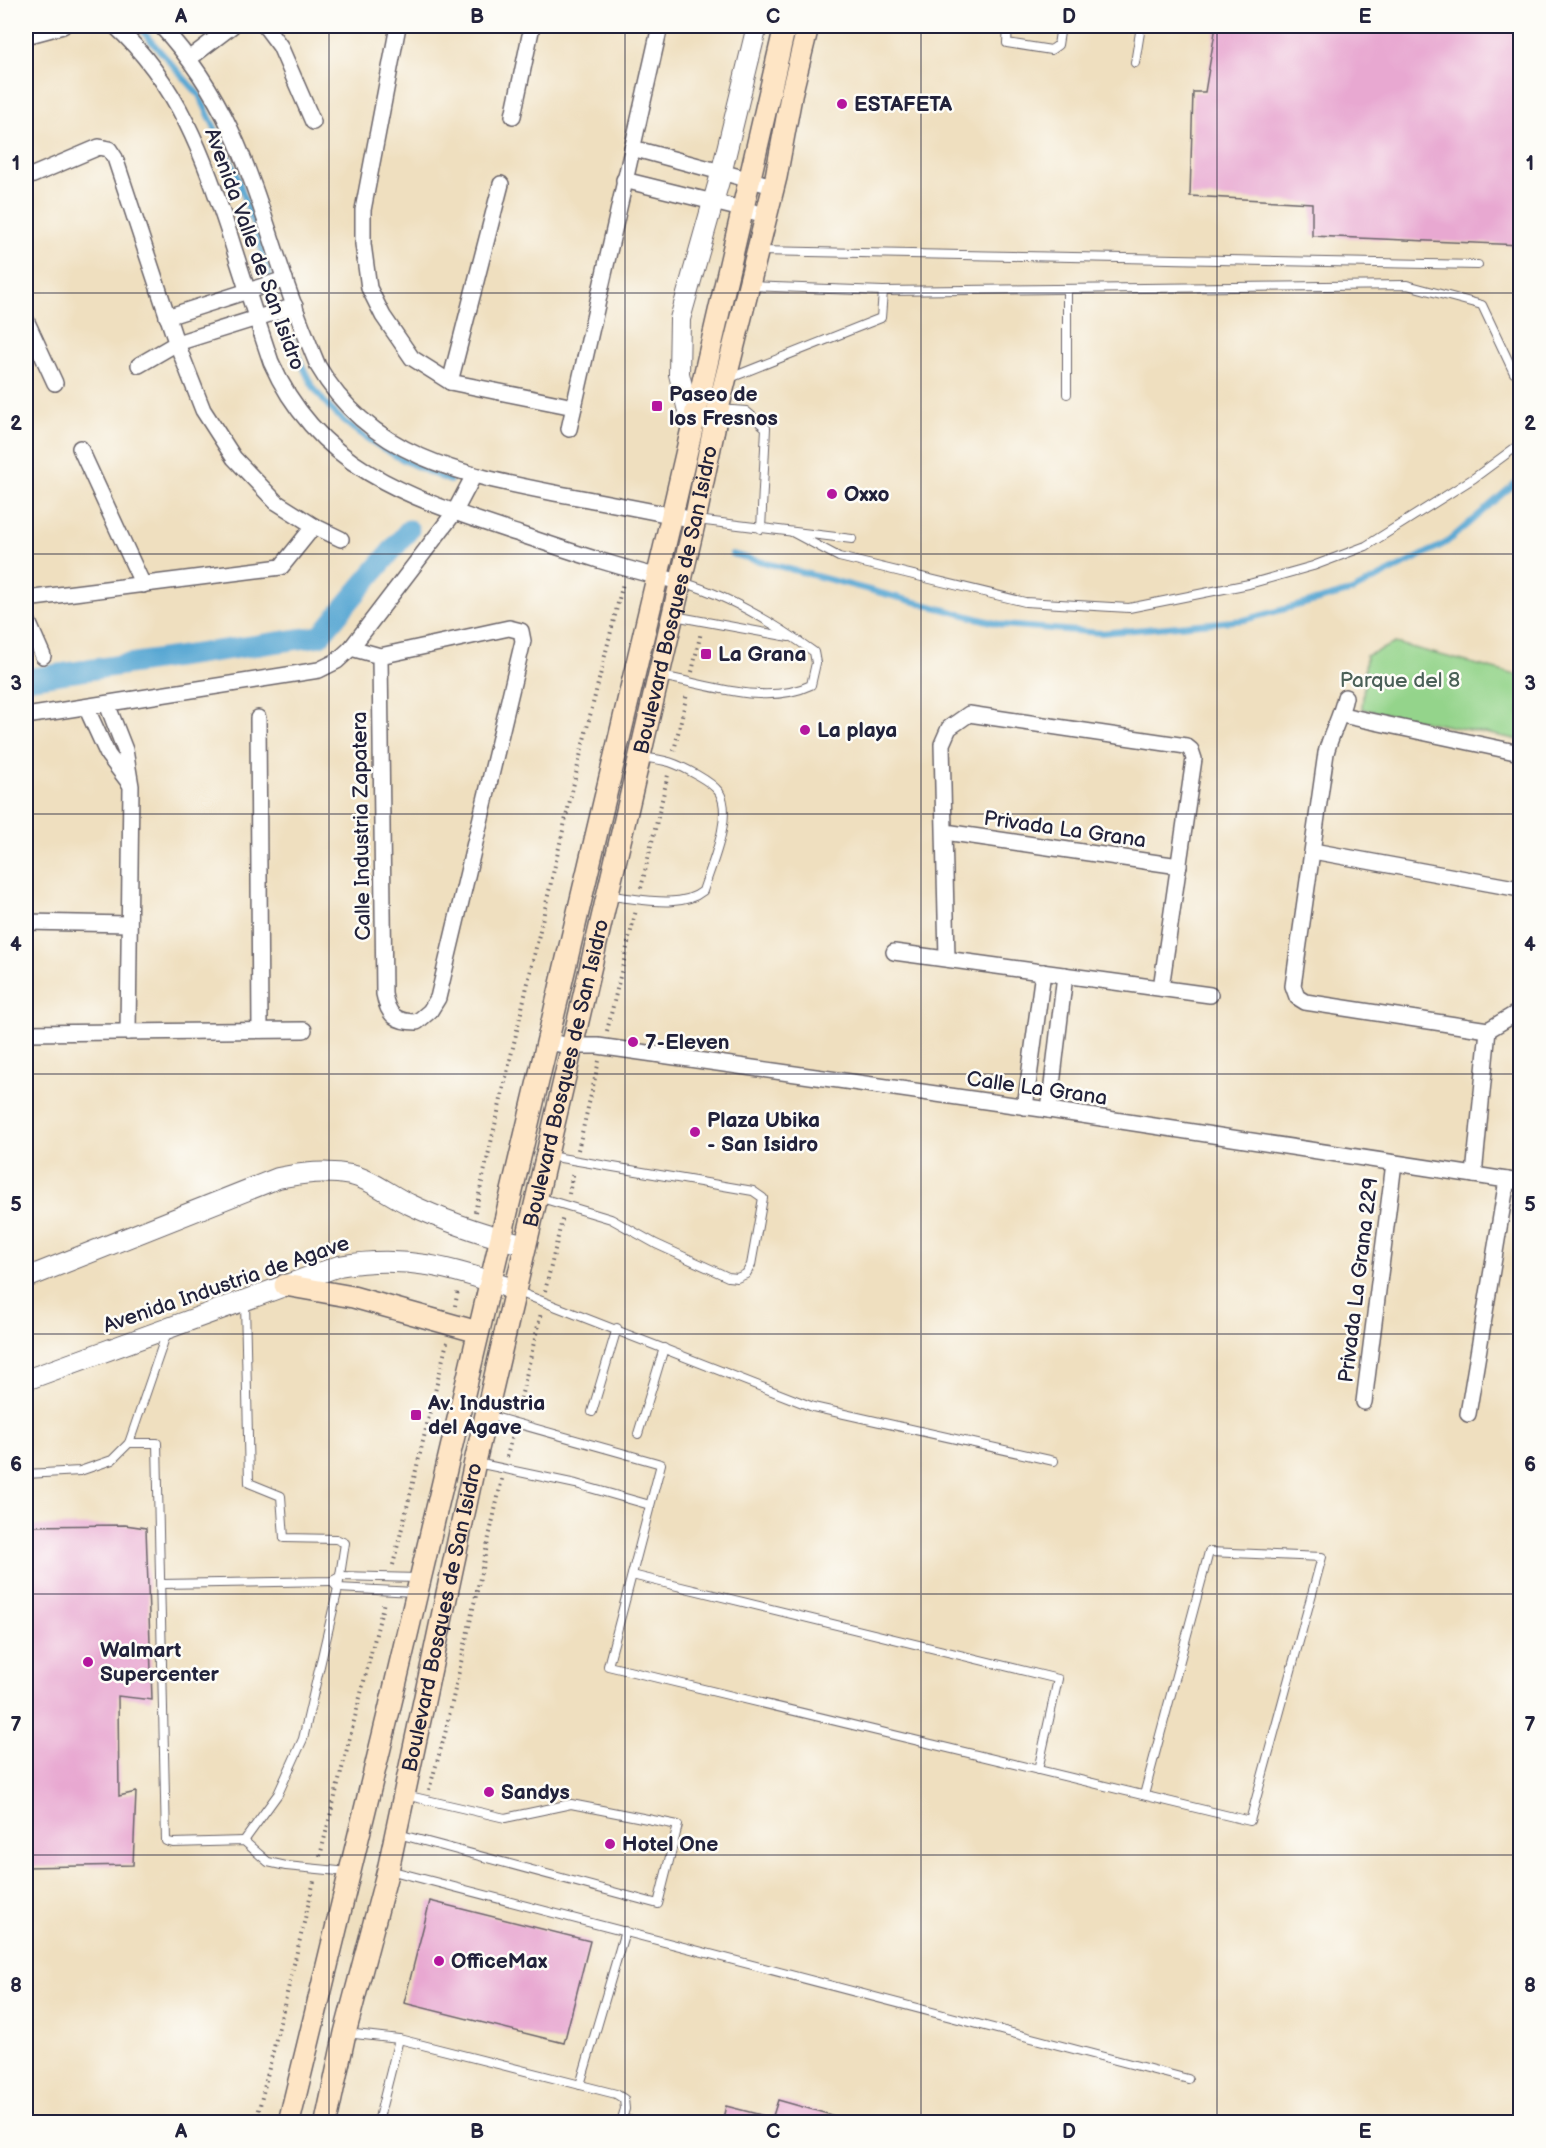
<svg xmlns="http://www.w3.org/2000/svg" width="1546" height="2148" font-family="'Balsamiq Sans',sans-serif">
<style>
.green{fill:#94d48b;stroke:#5b7b63;stroke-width:1.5}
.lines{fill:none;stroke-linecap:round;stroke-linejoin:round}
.stream{stroke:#59a7d3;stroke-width:6}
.canal{stroke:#59a7d3;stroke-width:21}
.building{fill:#e8a8d1}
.service-casing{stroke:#6a6469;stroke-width:10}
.minor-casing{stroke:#6a6469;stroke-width:18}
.tertiary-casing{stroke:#6a6469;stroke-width:22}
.secondary-casing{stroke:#6a6469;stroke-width:24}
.path{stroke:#6a6469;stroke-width:4;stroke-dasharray:1.5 4.5;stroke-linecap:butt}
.service{stroke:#fff;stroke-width:8}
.minor{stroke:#fff;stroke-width:15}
.tertiary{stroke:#fff;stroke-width:20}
.secondary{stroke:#fee5c5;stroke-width:21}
.grid{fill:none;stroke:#22223b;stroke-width:1.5;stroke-opacity:0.55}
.poi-dot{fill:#b5179e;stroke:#fdfcf7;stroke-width:2}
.labels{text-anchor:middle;stroke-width:5;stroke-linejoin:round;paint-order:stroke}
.poi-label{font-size:21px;font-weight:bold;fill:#22223b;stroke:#fdfcf7;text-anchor:start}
.street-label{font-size:21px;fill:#22223b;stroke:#fdfcf7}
.park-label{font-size:21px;fill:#4a6057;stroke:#fdfcf7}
.neatline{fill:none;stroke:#22223b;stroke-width:2}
.grid-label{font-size:20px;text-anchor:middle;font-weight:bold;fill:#22223b}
</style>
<rect width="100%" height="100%" fill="#fdfcf7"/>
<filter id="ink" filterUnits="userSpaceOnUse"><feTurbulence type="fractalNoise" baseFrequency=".0167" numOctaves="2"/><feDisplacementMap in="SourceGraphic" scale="12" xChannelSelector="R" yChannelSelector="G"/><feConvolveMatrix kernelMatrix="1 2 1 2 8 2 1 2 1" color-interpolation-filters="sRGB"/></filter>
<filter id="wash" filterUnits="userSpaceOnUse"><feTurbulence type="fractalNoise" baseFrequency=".008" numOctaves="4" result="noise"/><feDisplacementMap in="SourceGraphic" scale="24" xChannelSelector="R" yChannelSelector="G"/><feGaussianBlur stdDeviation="1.35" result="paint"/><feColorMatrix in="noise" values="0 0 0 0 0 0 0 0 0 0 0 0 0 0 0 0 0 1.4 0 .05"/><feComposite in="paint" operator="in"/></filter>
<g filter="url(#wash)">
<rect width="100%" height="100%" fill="#efdfbf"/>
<path class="green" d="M1395 643 1520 676V740L1362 709 1366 656Z"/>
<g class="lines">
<g class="stream">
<path d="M138 26 199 95 236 172 271 278"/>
<path d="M291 337C299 357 306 378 319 395 348 434 406 464 450 481"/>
<path d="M732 554 1003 625 1101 633 1244 620 1352 591 1446 543 1520 479"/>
</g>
<path class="canal" d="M26 679 320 636 409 530"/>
</g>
<g id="blocks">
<g class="building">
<path d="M1216 26H1521V245L1312 236V203L1190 196 1193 92H1205Z"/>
<path d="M125 1525 146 1528 152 1700 118 1696 119 1796 136 1792 133 1865 26 1867V1526Z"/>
<path d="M430 1901 590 1941 564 2043 404 2003Z"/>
<path d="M778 2100 842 2118 841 2122H771Z"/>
<path d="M726 2106 769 2117 768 2122H722Z"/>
</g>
</g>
</g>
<g filter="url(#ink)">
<use href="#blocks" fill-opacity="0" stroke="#6a6469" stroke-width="1.5"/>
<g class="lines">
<defs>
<g id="service">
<path d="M1008 26 1007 43 1051 50 1058 45 1061 26"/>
<path d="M1135 63 1141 26"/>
<path d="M759 251 1478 265"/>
<path d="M751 286 883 291 1407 285 1482 305 1514 373"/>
<path d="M1067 289V394"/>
<path d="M730 378 881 318 883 291"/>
<path d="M719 409 746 411 766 428 761 529"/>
<path d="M697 520 852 539"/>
<path d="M792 532 839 557 1025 602 1129 608 1249 584 1313 566 1366 546 1474 478 1520 444"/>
<path d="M674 616 789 637"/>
<path d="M660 676C708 684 765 707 811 685L816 663 814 652C774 623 729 596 682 582"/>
<path d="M610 896C637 898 680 910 703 891 711 866 734 815 719 792 714 785 704 779 697 775 674 762 667 760 640 757"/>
<path d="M538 1197 611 1219 656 1244 728 1277 737 1278 746 1274 751 1265 763 1198 753 1191 549 1156"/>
<path d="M516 1291 813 1407 1054 1461"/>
<path d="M592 1412 617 1328"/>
<path d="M487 1415 661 1464 608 1666 1250 1821 1322 1557 1209 1552 1144 1795"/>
<path d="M638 1434 664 1348"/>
<path d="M129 1443H157L166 1841 173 1843 244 1841 268 1862 286 1866 349 1872"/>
<path d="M477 1463 576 1484 650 1505"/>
<path d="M26 1474 80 1471 112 1460 129 1443 167 1332"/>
<path d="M632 1575 1058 1679 1038 1770"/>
<path d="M161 1584 332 1581 341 1576 417 1578"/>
<path d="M335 1585 338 1588 414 1592"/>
<path d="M398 1834 658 1904 678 1825 571 1804 505 1818 405 1795"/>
<path d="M244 1841 278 1794 303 1739 338 1588 345 1543 336 1539 284 1538 281 1496 249 1483 245 1302"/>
<path d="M389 1870 1188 2079"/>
<path d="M346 2033 399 2039 616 2094 624 2099 625 2109 621 2122"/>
<path d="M580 2085 625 1931"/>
<path d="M622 2119 637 2122"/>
<path d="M378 2122 399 2039"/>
</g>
<g id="minor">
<path d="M115 26C178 83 204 157 230 236 243 278 257 320 271 362 319 471 414 499 519 534 572 552 626 570 681 582"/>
<path d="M161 26C232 102 252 181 284 277 294 307 306 337 318 366 371 458 464 475 560 494 605 502 650 511 695 520"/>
<path d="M265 26 280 46 313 122"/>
<path d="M398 26 363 210V244L369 288 383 316 412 358 450 382 574 407"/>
<path d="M26 36 63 26"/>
<path d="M190 58 232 26"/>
<path d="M513 116 532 26"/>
<path d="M632 148 773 186"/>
<path d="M26 178 99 147 109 149 115 158 174 336 203 410 234 458 276 502 314 526 341 539"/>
<path d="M624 180 766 215"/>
<path d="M167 317 285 279"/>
<path d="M26 320 55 383"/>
<path d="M139 365 177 343 295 306"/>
<path d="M450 382 501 184"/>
<path d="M569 429 660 26"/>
<path d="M80 448 143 585"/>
<path d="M26 599 281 567 314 526"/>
<path d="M26 617 43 656"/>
<path d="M351 648 380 656 509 628 521 631 523 641 438 998 430 1011 417 1022C396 1022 388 1016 384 994L380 656"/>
<path d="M1345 697C1341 717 1331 733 1326 753L1293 986 1297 997 1305 1002 1488 1030"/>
<path d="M107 704 125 750 131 786 128 1032"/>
<path d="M86 707 108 755 130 784"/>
<path d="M1342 715 1520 753"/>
<path d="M26 716 319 670 337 661 351 648 454 513 473 477"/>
<path d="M258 718 260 1030"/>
<path d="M945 832 1179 866"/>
<path d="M1313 851 1520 889"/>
<path d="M26 922 129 924"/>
<path d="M894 952 1210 995"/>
<path d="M947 958 942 744 949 728 969 714 1186 746 1191 750 1194 759 1161 988"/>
<path d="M1488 1030 1520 1011"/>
<path d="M26 1033 304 1030"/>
<path d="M547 1042 572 1046H598L1049 1110 1520 1182"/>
<path d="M1025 1107 1043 972"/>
<path d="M1049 1110 1065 975"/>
<path d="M1474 1175 1488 1030"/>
<path d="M1364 1402 1394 1163"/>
<path d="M1468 1414 1507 1180"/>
</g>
<g id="tertiary">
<path d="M692 427 679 374 680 319 721 174 757 26"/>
<path d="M26 1278 278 1178C303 1173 326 1170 351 1175 371 1179 391 1196 409 1204 446 1222 486 1235 526 1245"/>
<path d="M26 1380 339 1266C404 1254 454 1268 515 1290"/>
</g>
<g id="secondary">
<path d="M285 1285 353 1297 478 1332"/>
<path d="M289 2122 387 1719 672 515 785 26"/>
<path id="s1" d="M326 2122 345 2033 388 1870 475 1462 695 520 718 409 776 177 792 91 808 26"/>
</g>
</defs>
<use href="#service" class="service-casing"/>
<use href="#minor" class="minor-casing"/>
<use href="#tertiary" class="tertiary-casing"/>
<use href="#secondary" class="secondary-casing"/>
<g class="path">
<path d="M692 672 701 632"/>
<path d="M674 751 687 694"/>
<path d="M641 888 668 775"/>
<path d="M607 1031 636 910"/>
<path d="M578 1150 599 1061"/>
<path d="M569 1194 573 1172"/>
<path d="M475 1212 582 748 623 583"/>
<path d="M545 1291 563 1216"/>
<path d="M455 1306 458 1290"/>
<path d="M518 1410 541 1313"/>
<path d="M507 1457 512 1435"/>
<path d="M393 1565 447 1342"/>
<path d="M429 1790 445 1734 502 1479"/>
<path d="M320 1856 384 1602"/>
<path d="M256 2122 314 1881"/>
</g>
<use href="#service" class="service"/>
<use href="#minor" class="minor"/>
<use href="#tertiary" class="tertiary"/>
<use href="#secondary" class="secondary"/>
</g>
</g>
<path class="grid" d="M329 26V2122M625 26V2122M921 26V2122M1217 26V2122M26 293H1520M26 554H1520M26 814H1520M26 1074H1520M26 1334H1520M26 1594H1520M26 1855H1520"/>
<g class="poi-dot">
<circle cx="842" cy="104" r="6"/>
<rect x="651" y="400" width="12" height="12" rx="3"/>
<circle cx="832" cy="494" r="6"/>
<rect x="700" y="648" width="12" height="12" rx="3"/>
<circle cx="805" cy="730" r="6"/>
<circle cx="633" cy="1042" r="6"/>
<circle cx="695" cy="1132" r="6"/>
<rect x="410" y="1409" width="12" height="12" rx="3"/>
<circle cx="88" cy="1662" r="6"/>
<circle cx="489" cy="1792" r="6"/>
<circle cx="610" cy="1844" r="6"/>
<circle cx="439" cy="1961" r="6"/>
</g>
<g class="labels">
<g class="poi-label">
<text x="854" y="111">ESTAFETA</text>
<text x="669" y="401">Paseo de<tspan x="669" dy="24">los Fresnos</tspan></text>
<text x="844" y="501">Oxxo</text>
<text x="718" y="661">La Grana</text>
<text x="817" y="737">La playa</text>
<text x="645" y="1049">7-Eleven</text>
<text x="707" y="1127">Plaza Ubika<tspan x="707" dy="24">- San Isidro</tspan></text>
<text x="428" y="1410">Av. Industria<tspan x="428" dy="24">del Agave</tspan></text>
<text x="100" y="1657">Walmart<tspan x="100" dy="24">Supercenter</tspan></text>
<text x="501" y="1799">Sandys</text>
<text x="622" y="1851">Hotel One</text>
<text x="451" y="1968">OfficeMax</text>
</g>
<g class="street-label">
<text transform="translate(255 249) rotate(70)" y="7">Avenida Valle de San Isidro</text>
<text dy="7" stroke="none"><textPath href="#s1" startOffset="1562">Boulevard Bosques de San Isidro</textPath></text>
<text transform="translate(361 826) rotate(-91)" y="7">Calle Industria Zapatera</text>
<text transform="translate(1065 829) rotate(8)" y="7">Privada La Grana</text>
<text dy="7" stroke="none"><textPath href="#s1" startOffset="1076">Boulevard Bosques de San Isidro</textPath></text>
<text transform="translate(1037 1088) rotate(8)" y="7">Calle La Grana</text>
<text transform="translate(1358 1280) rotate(-83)" y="7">Privada La Grana 229</text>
<text transform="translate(226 1284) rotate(-19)" y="7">Avenida Industria de Agave</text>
<text dy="7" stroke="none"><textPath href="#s1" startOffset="518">Boulevard Bosques de San Isidro</textPath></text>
</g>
<g class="park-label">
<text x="1400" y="687">Parque del 8</text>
</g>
</g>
<rect width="1546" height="2148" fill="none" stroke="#fdfcf7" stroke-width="66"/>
<rect x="33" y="33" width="1480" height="2082" class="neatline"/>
<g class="grid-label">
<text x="181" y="23">A</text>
<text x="477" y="23">B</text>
<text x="773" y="23">C</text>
<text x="1069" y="23">D</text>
<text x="1365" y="23">E</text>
<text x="16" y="170">1</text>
<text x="1530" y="170">1</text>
<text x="16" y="430">2</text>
<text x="1530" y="430">2</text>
<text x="16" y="690">3</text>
<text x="1530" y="690">3</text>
<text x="16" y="951">4</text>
<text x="1530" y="951">4</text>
<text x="16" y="1211">5</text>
<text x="1530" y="1211">5</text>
<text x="16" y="1471">6</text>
<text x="1530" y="1471">6</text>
<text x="16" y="1731">7</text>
<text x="1530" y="1731">7</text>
<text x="16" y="1992">8</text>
<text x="1530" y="1992">8</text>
<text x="181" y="2138">A</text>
<text x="477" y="2138">B</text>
<text x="773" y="2138">C</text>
<text x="1069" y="2138">D</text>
<text x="1365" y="2138">E</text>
</g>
</svg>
